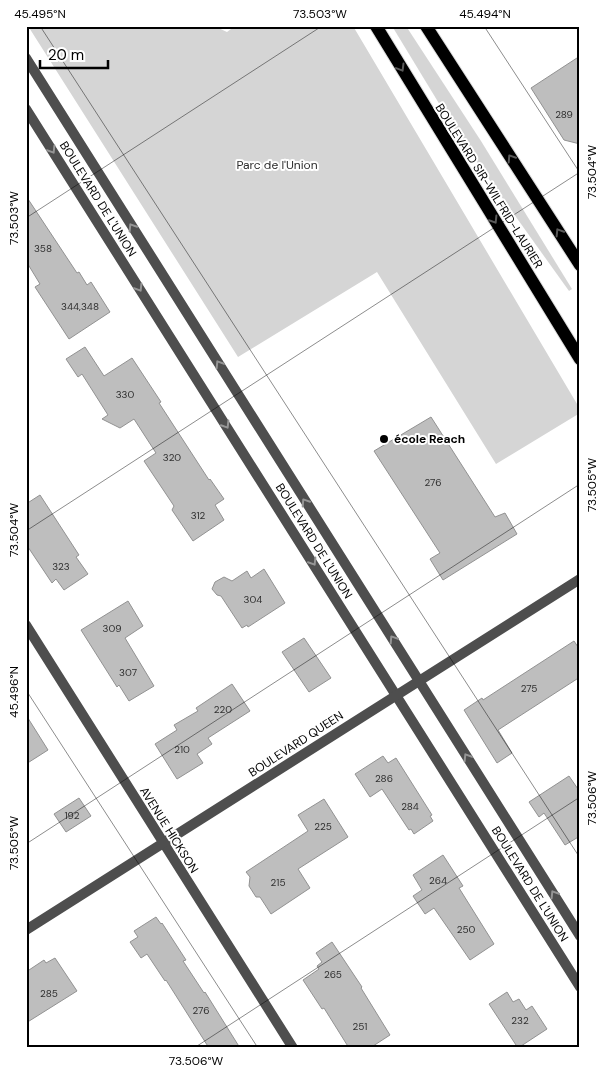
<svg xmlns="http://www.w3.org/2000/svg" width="606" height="1074" font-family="'DM Sans',sans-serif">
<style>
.green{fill:#d5d5d5}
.building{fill:#bebebe;stroke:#929292}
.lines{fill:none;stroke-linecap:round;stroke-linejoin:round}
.primary-casing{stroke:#dbdbdb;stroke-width:14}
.minor{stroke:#4e4e4e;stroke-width:10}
.primary{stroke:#000;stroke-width:12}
.oneway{stroke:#595959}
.oneway2{stroke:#959595}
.ticks{fill:none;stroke:#000;stroke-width:1;stroke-opacity:0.45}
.poi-dot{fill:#000;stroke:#fff;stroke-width:2}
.labels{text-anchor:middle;stroke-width:4;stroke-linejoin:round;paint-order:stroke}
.number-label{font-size:10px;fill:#303030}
.park-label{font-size:12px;fill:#2c2c2c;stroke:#fff}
.street-label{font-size:12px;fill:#000;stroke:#fff}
.poi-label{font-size:12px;font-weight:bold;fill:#000;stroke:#fff;text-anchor:start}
.neatline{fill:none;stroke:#000;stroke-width:2}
.ticks-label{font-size:12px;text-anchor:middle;fill:#000}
</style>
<rect width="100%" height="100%" fill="#fff"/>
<g class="green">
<path d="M28 26H214L227 32 235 26H353L580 409V413L496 464 377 272 238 357Z"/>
<path d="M392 26H406L481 141 572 289 569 291 463 143Z"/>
</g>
<g class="building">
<path d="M580 56V144L564 140 531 88Z"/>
<path d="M26 196 77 273 79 272 87 285 91 282 110 312 69 339 35 287 40 284 26 261Z"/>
<path d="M85 347 104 376 132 358 161 402 159 403 209 480 210 479 224 499 215 505 224 520 193 541 172 510 174 506 144 461 156 453 134 419 120 428 102 419 108 415 82 374 78 377 66 359Z"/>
<path d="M431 417 495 517 505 513 517 534 443 580 430 559 440 553 374 451Z"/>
<path d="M40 495 79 555 76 557 88 574 64 590 56 579 52 583 26 544V504Z"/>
<path d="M264 569 285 603 248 627 247 625 242 628 221 596 217 595 212 589 215 582 224 577 232 581 247 571 251 578Z"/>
<path d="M128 601 143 626 125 638 154 686 129 701 119 685 117 687 81 630Z"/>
<path d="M304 638 331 678 309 692 282 652Z"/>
<path d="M574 641 580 650V677L498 730 512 753 497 763 464 710 482 698 483 700Z"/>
<path d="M232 684 250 711 208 738 212 744 197 754 203 763 177 779 155 744 177 730 174 725 198 711 196 708Z"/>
<path d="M26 715 48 750 26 764Z"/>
<path d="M383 756 388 763 396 758 432 815 430 816 433 821 414 834 411 829 409 830 382 789 370 797 355 774Z"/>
<path d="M569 776 580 792V836L565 845 544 813 539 817 529 802Z"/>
<path d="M79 798 91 816 66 832 54 814Z"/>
<path d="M324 799 348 837 298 869 310 888 271 914 260 897H256L249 886 250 877 246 872 308 831 298 815Z"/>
<path d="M443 855 463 886 459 888 494 944 470 960 434 908 425 914 413 896 422 890 413 875Z"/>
<path d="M156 917 161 924 162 923 186 960 183 961 204 993 205 992 240 1048H209L166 980 165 981 147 954 141 958 130 942 138 937 134 931Z"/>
<path d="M332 942 362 987 361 988 390 1035 370 1048H349L324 1008 322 1009 303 980 319 969 317 966 322 962 316 953Z"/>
<path d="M55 958 77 991 26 1023V972L44 960 46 963Z"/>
<path d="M507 992 513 1002 519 999 526 1010 532 1006 547 1029 518 1048 489 1004Z"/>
</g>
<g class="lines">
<defs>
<g id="primary">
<path d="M376 26 580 359"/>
<path d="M426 26 580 265"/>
</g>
</defs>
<use href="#primary" class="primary-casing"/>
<g class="minor">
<path d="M26 58 580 936"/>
<path d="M26 109 580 987"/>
<path d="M26 625 293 1048"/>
<path d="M26 930 580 579"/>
</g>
<use href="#primary" class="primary"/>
</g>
<defs><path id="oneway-chevron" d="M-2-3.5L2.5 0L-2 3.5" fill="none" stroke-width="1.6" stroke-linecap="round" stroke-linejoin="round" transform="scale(1.25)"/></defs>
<g class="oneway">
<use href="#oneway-chevron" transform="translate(401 68) rotate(59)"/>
<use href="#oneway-chevron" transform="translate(511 158) rotate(-123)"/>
<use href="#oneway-chevron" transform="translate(494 220) rotate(58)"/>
<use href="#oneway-chevron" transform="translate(559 232) rotate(-122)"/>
</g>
<g class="oneway2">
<use href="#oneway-chevron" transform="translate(52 150) rotate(58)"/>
<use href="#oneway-chevron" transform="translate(132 227) rotate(-122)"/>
<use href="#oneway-chevron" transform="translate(139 288) rotate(58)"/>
<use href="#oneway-chevron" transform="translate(219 364) rotate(-122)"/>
<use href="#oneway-chevron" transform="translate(226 425) rotate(58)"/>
<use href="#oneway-chevron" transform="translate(305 502) rotate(-123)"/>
<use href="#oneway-chevron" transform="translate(313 562) rotate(58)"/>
<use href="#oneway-chevron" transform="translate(393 639) rotate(-123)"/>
<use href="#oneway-chevron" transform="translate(467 757) rotate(-122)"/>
<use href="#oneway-chevron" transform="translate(554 894) rotate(-122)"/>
</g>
<path class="ticks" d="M40 26 580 858M484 26 580 173M26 218 322 26M26 531 580 172M26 690 258 1048M26 844 580 484M194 1048 580 797"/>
<circle class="poi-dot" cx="384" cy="439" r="5"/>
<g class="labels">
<g class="number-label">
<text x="564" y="118">289</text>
<text x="43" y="252">358</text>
<text x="80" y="310">344,348</text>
<text x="125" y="398">330</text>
<text x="172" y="461">320</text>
<text x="433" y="486">276</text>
<text x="198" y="519">312</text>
<text x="61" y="570">323</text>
<text x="253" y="603">304</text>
<text x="112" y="632">309</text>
<text x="128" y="676">307</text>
<text x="529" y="692">275</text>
<text x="223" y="713">220</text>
<text x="182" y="753">210</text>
<text x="384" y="782">286</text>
<text x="410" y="810">284</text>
<text x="72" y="819">192</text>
<text x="323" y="830">225</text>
<text x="438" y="884">264</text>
<text x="278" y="886">215</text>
<text x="466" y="933">250</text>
<text x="333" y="978">265</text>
<text x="49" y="997">285</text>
<text x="201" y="1014">276</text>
<text x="520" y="1024">232</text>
<text x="360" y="1030">251</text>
</g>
<g class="park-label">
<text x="277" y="169">Parc de l'Union</text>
</g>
<g class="street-label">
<text transform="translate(489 186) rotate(58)" y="4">BOULEVARD SIR-WILFRID-LAURIER</text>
<text transform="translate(98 199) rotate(58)" y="4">BOULEVARD DE L'UNION</text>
<text transform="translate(314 541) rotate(58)" y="4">BOULEVARD DE L'UNION</text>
<text transform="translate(296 744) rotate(-33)" y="4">BOULEVARD QUEEN</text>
<text transform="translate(169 830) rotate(58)" y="4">AVENUE HICKSON</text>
<text transform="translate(530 884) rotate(58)" y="4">BOULEVARD DE L'UNION</text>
</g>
<g class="poi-label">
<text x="394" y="443">école Reach</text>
</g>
</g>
<rect width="606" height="1074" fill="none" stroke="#ffffff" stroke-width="55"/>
<path d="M40 60v8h68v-8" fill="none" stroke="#000000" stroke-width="2.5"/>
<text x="48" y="60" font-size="15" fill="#000000" stroke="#ffffff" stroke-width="4" paint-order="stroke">20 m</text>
<rect x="28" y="28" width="550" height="1018" class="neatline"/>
<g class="ticks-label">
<text x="40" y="18">45.495°N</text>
<text x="320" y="18">73.503°W</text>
<text x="485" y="18">45.494°N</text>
<text transform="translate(592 172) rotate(-90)" y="4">73.504°W</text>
<text transform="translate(14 218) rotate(-90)" y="4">73.503°W</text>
<text transform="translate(592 485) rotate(-90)" y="4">73.505°W</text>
<text transform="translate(14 530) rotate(-90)" y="4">73.504°W</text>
<text transform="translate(14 692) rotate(-90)" y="4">45.496°N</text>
<text transform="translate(592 798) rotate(-90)" y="4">73.506°W</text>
<text transform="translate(14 843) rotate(-90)" y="4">73.505°W</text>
<text x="196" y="1065">73.506°W</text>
</g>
</svg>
